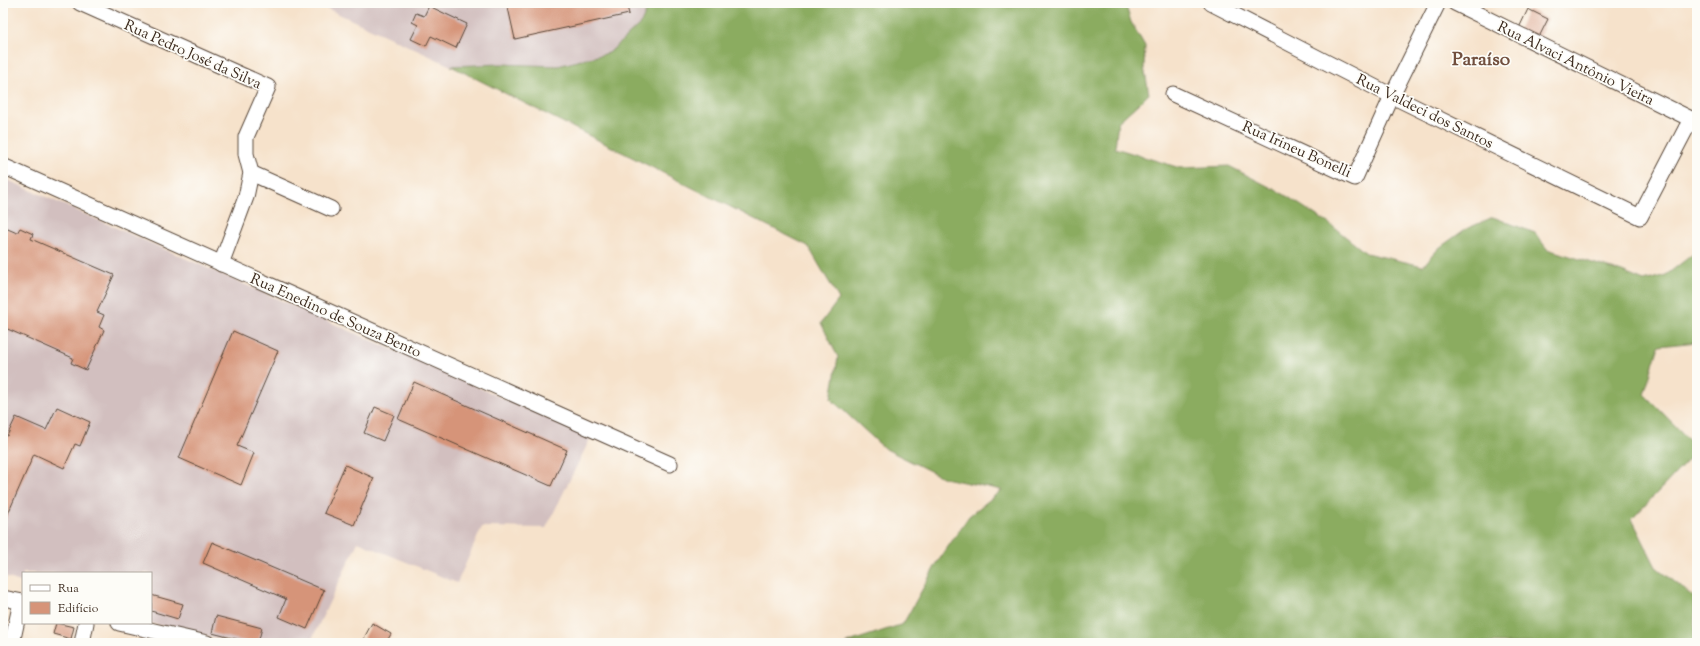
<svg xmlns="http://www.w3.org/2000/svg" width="1700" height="646" font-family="'Sorts Mill Goudy',serif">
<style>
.industrial{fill:#d2bfbf}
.forest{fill:#8bac60;stroke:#636b3f}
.building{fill:#d69479}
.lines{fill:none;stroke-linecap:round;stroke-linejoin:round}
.street-casing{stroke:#574638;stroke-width:17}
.street{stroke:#fff;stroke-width:15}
.labels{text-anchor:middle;stroke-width:3.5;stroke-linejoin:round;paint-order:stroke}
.street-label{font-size:15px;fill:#3b2a1e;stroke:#fdfcf7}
.district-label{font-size:19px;font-weight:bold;fill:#714f3e;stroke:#fdfcf7}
</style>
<rect width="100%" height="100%" fill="#fdfcf7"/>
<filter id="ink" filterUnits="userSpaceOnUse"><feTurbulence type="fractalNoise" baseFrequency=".025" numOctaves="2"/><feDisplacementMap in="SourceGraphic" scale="8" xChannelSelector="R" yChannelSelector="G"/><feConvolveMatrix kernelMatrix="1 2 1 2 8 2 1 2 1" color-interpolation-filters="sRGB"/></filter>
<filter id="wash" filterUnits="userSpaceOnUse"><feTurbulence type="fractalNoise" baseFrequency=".012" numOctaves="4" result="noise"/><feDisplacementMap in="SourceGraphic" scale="16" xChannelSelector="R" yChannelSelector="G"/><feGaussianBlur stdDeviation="0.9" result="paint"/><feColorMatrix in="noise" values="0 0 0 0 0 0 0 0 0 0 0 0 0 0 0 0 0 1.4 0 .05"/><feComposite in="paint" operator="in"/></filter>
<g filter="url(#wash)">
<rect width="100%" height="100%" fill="#f6e2cb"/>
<g class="industrial">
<path d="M327 3H650L641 23 609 53 558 66 501 64 451 66 326 8Z"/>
<path d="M3 178 591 437 546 528 482 527 457 583 358 542 310 643H238L150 623H151V573H23V583L3 576Z"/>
</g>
<path class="forest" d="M650 3H1125L1131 22 1145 46 1144 67 1149 94 1118 122 1115 148 1180 168 1229 166 1285 195 1331 225 1366 253 1423 266 1439 248 1464 230 1493 217 1535 233 1547 249 1622 272 1644 281 1666 275 1697 251V342L1659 346 1644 394 1697 448V451L1632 519 1656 567 1695 598 1694 639 1689 643H846L903 624 937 563 969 516 1002 490 944 478 884 448 831 399 838 357 821 323 839 299 808 246 451 66 501 64 558 66 609 53 641 23Z"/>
<g id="blocks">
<g class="building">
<path d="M507 3H626L629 14 515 39Z"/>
<path d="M429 6 467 24 456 48 431 36 426 46 411 39 418 25 412 22 416 13 424 16Z"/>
<path d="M1528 9 1548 19 1538 39 1518 30Z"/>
<path d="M3 227 17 233 20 228 33 234 31 239 114 275 97 312 104 315 99 327 104 330 86 370 71 363 73 358 3 327Z"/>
<path d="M233 331 278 351 237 446 254 453 241 485 179 458Z"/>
<path d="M414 382 567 450 551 486 398 419Z"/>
<path d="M57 407 90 422 80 446 75 444 64 468 34 454 3 525V434L7 436 16 417 46 430Z"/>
<path d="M375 407 394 415 383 441 364 433Z"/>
<path d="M345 465 374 478 354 525 324 513Z"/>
<path d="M212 542 324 590 307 629 279 617 286 599 203 563Z"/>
<path d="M151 595 183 604 178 619 151 611Z"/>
<path d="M216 616 262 628 258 643H252L212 633Z"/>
<path d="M56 623 74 627 71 639 53 634Z"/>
<path d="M372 623 391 634 386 643H373L364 638Z"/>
</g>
</g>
</g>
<g filter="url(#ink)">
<use href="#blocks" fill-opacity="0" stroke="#574638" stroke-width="1"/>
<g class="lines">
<defs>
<g id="street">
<path d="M80 3 268 87 246 137V154L251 173 246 197 221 264"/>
<path d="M1211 3 1392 96 1640 217 1691 119"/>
<path d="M1455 3 1697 122"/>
<path d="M1173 94 1355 178 1392 96 1438 3"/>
<path d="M3 166 670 464"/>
<path d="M251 173 331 209"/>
<path d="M3 598 23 602"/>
<path d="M119 623 207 643"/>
<path d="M12 643 21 602"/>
<path d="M82 643 86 623"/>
</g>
</defs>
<use href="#street" class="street-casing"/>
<use href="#street" class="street"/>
</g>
</g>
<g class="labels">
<g class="street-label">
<text transform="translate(193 54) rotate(24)" y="5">Rua Pedro José da Silva</text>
<text transform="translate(1576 63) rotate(26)" y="5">Rua Alvaci Antônio Vieira</text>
<text transform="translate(1425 111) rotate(26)" y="5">Rua Valdeci dos Santos</text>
<text transform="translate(1297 149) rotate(24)" y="5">Rua Irineu Bonelli</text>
<text transform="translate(336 315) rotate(24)" y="5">Rua Enedino de Souza Bento</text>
</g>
<g class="district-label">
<text x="1481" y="65">Paraíso</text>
</g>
</g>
<rect width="1700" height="646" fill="none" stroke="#fdfcf7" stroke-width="16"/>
<rect x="22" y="572" width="130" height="52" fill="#fdfcf7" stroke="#afa8a0"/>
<rect x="30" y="585" width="20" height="6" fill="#ffffff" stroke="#afa8a0"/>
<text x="58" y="592" font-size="12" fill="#3b2a1e">Rua</text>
<rect x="30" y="602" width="20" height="12" fill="#d69479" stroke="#afa8a0"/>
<text x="58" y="612" font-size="12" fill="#3b2a1e">Edifício</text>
</svg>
